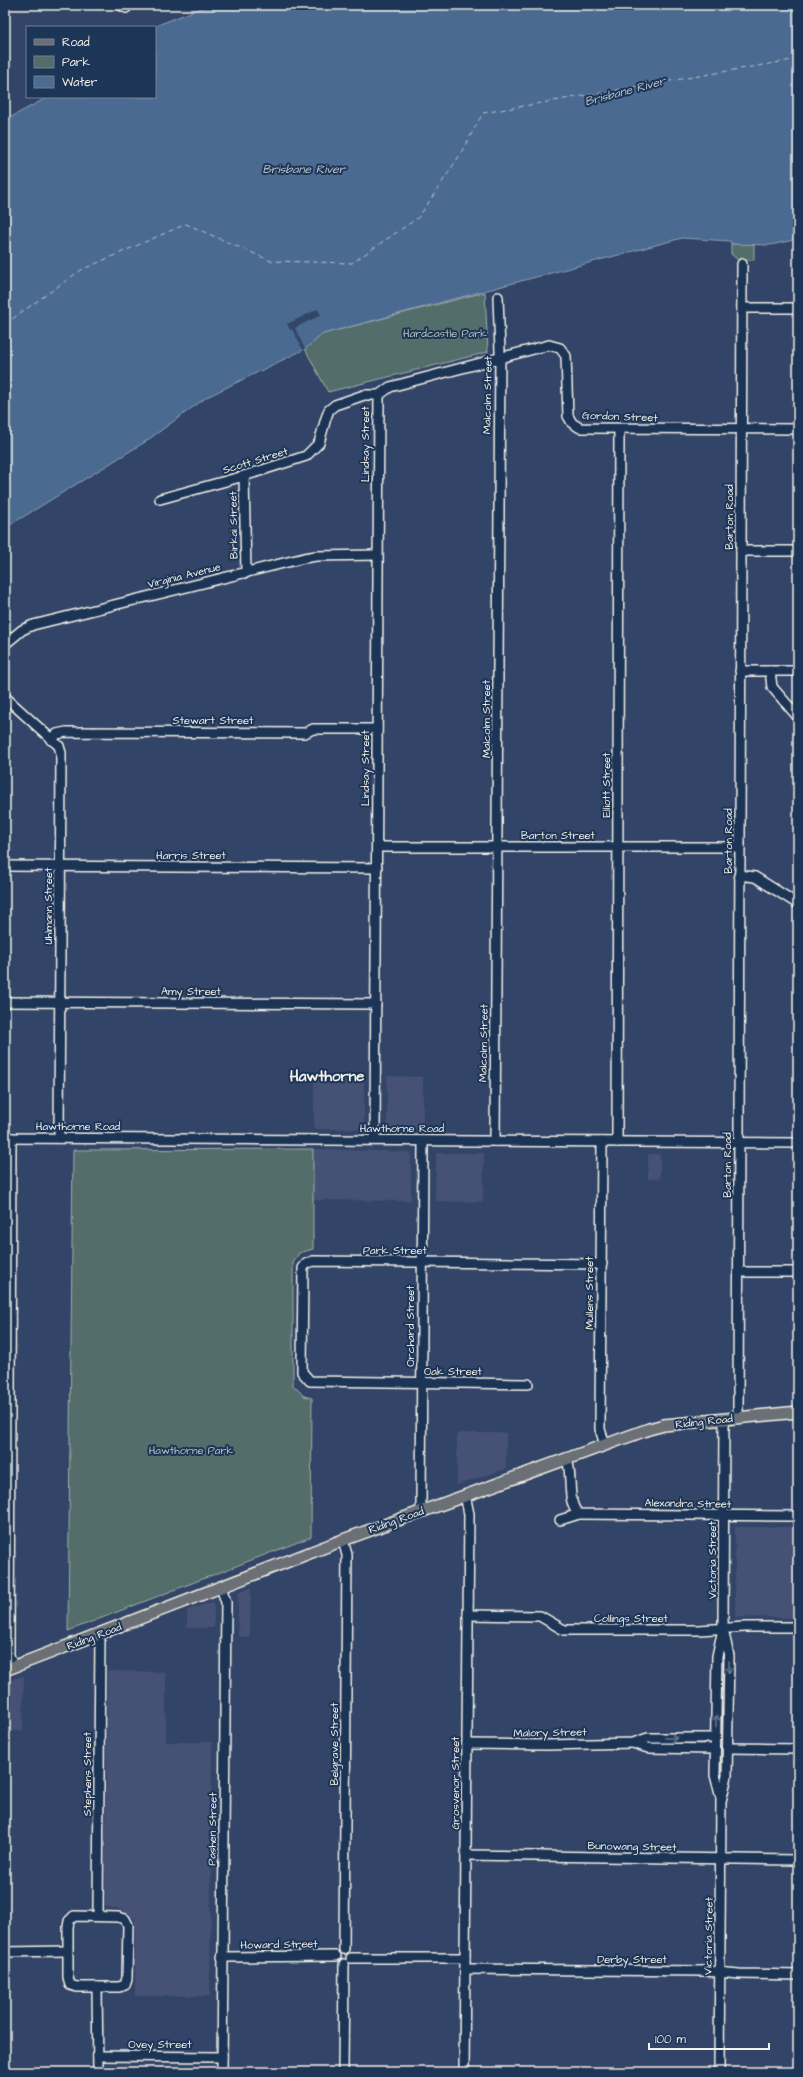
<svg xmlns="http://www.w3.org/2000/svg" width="803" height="2077" font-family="'Architects Daughter',sans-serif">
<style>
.built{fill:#455174}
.green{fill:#536d6a;stroke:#a4afa9}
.water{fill:#4b6b91;stroke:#8fa1b4}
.pier{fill:#324467}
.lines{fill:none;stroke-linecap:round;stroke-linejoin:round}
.ferry{stroke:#b9c2ca;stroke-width:1;stroke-dasharray:5 4;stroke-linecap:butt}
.minor-casing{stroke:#f4f1e8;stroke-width:12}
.major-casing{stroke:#f4f1e8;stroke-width:14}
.minor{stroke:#1d3557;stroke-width:9}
.major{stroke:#6b6f75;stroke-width:11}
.oneway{stroke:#68778a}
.labels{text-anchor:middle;stroke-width:4;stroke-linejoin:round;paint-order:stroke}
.park-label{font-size:11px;fill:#bcc3bc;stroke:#1d3557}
.street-label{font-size:11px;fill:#f4f1e8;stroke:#1d3557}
.water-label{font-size:12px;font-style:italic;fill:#b9c2ca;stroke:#1d3557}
.district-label{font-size:15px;font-weight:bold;fill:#f4f1e8;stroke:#1d3557}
</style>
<rect width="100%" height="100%" fill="#324467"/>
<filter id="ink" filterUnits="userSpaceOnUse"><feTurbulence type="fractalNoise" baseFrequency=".025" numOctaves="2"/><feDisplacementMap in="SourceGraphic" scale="8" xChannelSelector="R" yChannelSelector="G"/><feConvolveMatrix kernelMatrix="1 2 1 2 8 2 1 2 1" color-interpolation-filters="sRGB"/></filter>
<g filter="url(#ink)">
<g class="built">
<rect x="314" y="1076" width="50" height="53"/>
<path d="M387 1076 423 1077V1129L387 1128Z"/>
<path d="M313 1149 411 1152V1201L313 1200Z"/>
<path d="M436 1153H484L483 1202 435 1201Z"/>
<rect x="648" y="1154" width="12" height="25"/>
<path d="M457 1433H506V1469L457 1485Z"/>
<path d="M735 1527H798V1618L735 1617Z"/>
<path d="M251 1588 250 1637H238V1592Z"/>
<path d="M212 1602 214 1603V1628H187V1610Z"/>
<path d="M107 1671 166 1672V1742H212L210 1996H135V1919L117 1908 105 1907Z"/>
<path d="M24 1675 23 1731H5V1682Z"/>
</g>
<g class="green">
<path d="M731 244H754V260H738L731 254Z"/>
<path d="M485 292 488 352 328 392 305 349 323 334Z"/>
<path d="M313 1149V1249L299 1253 293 1263V1385L304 1396 312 1398 311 1537 68 1631 73 1150Z"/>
</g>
<path class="water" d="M209 5H798V239L771 245 731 244 730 241 682 238 323 334 305 349 207 397 145 442 5 528V117L13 116 48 97H155V28L160 24Z"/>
<path class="pier" d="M318 309 321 315 295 328 305 349 303 350 292 329 290 330 287 324Z"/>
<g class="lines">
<path class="ferry" d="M5 324 81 270 186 224 271 261 352 263 419 217 458 158 483 113 798 59"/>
<defs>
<g id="minor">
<path d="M120 5 126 8"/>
<path d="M743 308H798"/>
<path d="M244 476 246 573"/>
<path d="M160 499 244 476 306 456 319 443 326 418 329 410 335 405 364 395H379L390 387 549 345 560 348 566 356 568 416 572 423 580 428 798 429"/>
<path d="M741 551H798"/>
<path d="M5 644 22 630 33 625 304 558 316 556 377 555"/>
<path d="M740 671H798"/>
<path d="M770 671 772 687 798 717"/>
<path d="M5 697 59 746 61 753 59 1138"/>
<path d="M51 740 57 734 66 732 305 733 313 729H377"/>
<path d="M377 847H740"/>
<path d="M5 866 377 868"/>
<path d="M739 875 755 877 798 904"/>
<path d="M5 1002 376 1004"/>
<path d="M5 1138 798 1143"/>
<path d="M11 1138 9 1655 13 1667"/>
<path d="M375 1140 379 395"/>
<path d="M495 1141 500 351 498 297"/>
<path d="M602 1142 600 1429 605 1445"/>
<path d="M617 1142 619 429"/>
<path d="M739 1272H798"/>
<path d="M528 1384 310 1381 302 1372 303 1268 306 1264 313 1261 602 1264"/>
<path d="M738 1417 742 264"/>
<path d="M567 1459C573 1475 566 1504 579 1514L798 1516"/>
<path d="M421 1511 423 1141"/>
<path d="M560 1520 579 1514"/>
<path d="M343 1540 347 1555 344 1949"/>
<path d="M221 1587 226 1602 222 2072"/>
<path d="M468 1615 540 1616 564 1630H699L745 1627H798"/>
<path d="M633 1743 648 1748 715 1749"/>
<path d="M467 1744 548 1745 633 1743 648 1738H716"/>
<path d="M727 1748 798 1749"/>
<path d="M721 1798 715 1775 717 1656 723 1629 724 1419"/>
<path d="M466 1855 798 1860"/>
<path d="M74 1916 118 1917 125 1919 128 1925 127 1978 125 1985 119 1987H77L70 1985 68 1977V1927L69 1921Z"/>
<path d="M98 1916 100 1633"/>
<path d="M5 1952 67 1951"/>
<path d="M222 1957 336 1956"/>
<path d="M351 1958H465"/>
<path d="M465 1969 706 1971 739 1974 798 1975"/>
<path d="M97 1987 98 2072"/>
<path d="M98 2056 222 2057"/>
<path d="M343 2072 344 1964"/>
<path d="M464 2072 469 1514 465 1495"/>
<path d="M719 2072 721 1801 727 1776 729 1656 723 1629"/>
</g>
<path id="major" d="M5 1670 343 1540 649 1429 664 1425 798 1412"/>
</defs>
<use href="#minor" class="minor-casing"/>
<use href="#major" class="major-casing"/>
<use href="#minor" class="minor"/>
<use href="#major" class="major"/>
</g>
<defs><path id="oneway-shaft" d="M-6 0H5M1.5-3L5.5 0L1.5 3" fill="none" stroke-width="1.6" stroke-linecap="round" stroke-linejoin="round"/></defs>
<g class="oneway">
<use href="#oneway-shaft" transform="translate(729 1667) rotate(91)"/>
<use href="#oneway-shaft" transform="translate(716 1721) rotate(-89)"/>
<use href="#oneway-shaft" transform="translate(671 1738)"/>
</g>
</g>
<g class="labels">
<g class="park-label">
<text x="445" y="337">Hardcastle Park</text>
<text x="191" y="1454">Hawthorne Park</text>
</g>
<g class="street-label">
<text transform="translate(487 395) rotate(-89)" y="4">Malcolm Street</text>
<text transform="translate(620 416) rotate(2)" y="4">Gordon Street</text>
<text transform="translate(365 444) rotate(-90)" y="4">Lindsay Street</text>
<text transform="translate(255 460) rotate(-17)" y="4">Scott Street</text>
<text transform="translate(729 517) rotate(-90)" y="4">Barton Road</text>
<text transform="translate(233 525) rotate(-91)" y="4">Birkai Street</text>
<text transform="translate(184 575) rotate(-14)" y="4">Virginia Avenue</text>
<text transform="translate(486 719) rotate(-90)" y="4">Malcolm Street</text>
<text x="213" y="724">Stewart Street</text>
<text transform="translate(365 768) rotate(-90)" y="4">Lindsay Street</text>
<text transform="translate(606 785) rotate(-90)" y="4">Elliott Street</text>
<text x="558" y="839">Barton Street</text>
<text transform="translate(728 841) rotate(-90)" y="4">Barton Road</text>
<text x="191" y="859">Harris Street</text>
<text transform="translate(48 906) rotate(-90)" y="4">Uhlmann Street</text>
<text x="191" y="995">Amy Street</text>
<text transform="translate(483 1043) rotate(-89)" y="4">Malcolm Street</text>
<text x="78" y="1130">Hawthorne Road</text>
<text x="402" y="1132">Hawthorne Road</text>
<text transform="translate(727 1165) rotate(-90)" y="4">Barton Road</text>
<text x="395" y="1254">Park Street</text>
<text transform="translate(589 1293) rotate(-90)" y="4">Mullens Street</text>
<text transform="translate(410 1326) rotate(-90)" y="4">Orchard Street</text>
<text x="453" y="1375">Oak Street</text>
<text transform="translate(704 1421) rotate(-6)" y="4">Riding Road</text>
<text transform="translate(688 1503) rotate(1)" y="4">Alexandra Street</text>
<text transform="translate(396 1520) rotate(-20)" y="4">Riding Road</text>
<text transform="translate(712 1560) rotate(-90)" y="4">Victoria Street</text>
<text x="631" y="1622">Collings Street</text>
<text transform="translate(94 1636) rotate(-21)" y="4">Riding Road</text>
<text transform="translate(550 1732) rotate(-1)" y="4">Malory Street</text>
<text transform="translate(334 1744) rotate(-90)" y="4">Belgrave Street</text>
<text transform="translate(87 1774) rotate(-90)" y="4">Stephens Street</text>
<text transform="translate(455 1783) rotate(-90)" y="4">Grosvenor Street</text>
<text transform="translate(212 1829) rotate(-89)" y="4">Pashen Street</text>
<text transform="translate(632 1846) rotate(1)" y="4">Bunowang Street</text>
<text transform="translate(708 1936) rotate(-89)" y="4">Victoria Street</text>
<text transform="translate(279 1944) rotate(-1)" y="4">Howard Street</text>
<text x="632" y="1963">Derby Street</text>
<text x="160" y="2048">Ovey Street</text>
</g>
<g class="water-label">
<text transform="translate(625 91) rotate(-15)" y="4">Brisbane River</text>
<text x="304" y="173">Brisbane River</text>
</g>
<g class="district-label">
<text x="327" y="1081">Hawthorne</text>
</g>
</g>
<rect width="803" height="2077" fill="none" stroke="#1d3557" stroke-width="20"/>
<rect x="10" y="10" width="783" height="2057" fill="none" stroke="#f4f1e8" stroke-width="1.5" filter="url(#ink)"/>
<rect x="26" y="26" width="130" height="72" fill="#1d3557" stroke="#738091"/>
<rect x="34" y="39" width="20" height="6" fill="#6b6f75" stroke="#738091"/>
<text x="62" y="46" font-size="12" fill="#f4f1e8">Road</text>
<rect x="34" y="56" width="20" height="12" fill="#536d6a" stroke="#738091"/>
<text x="62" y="66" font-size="12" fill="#f4f1e8">Park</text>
<rect x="34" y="76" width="20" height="12" fill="#4b6b91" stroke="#738091"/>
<text x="62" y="86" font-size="12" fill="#f4f1e8">Water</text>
<path d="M649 2043v6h120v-6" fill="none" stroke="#f4f1e8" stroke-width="2"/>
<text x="655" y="2043" font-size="12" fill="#f4f1e8" stroke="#1d3557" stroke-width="3" paint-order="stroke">100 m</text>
</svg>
